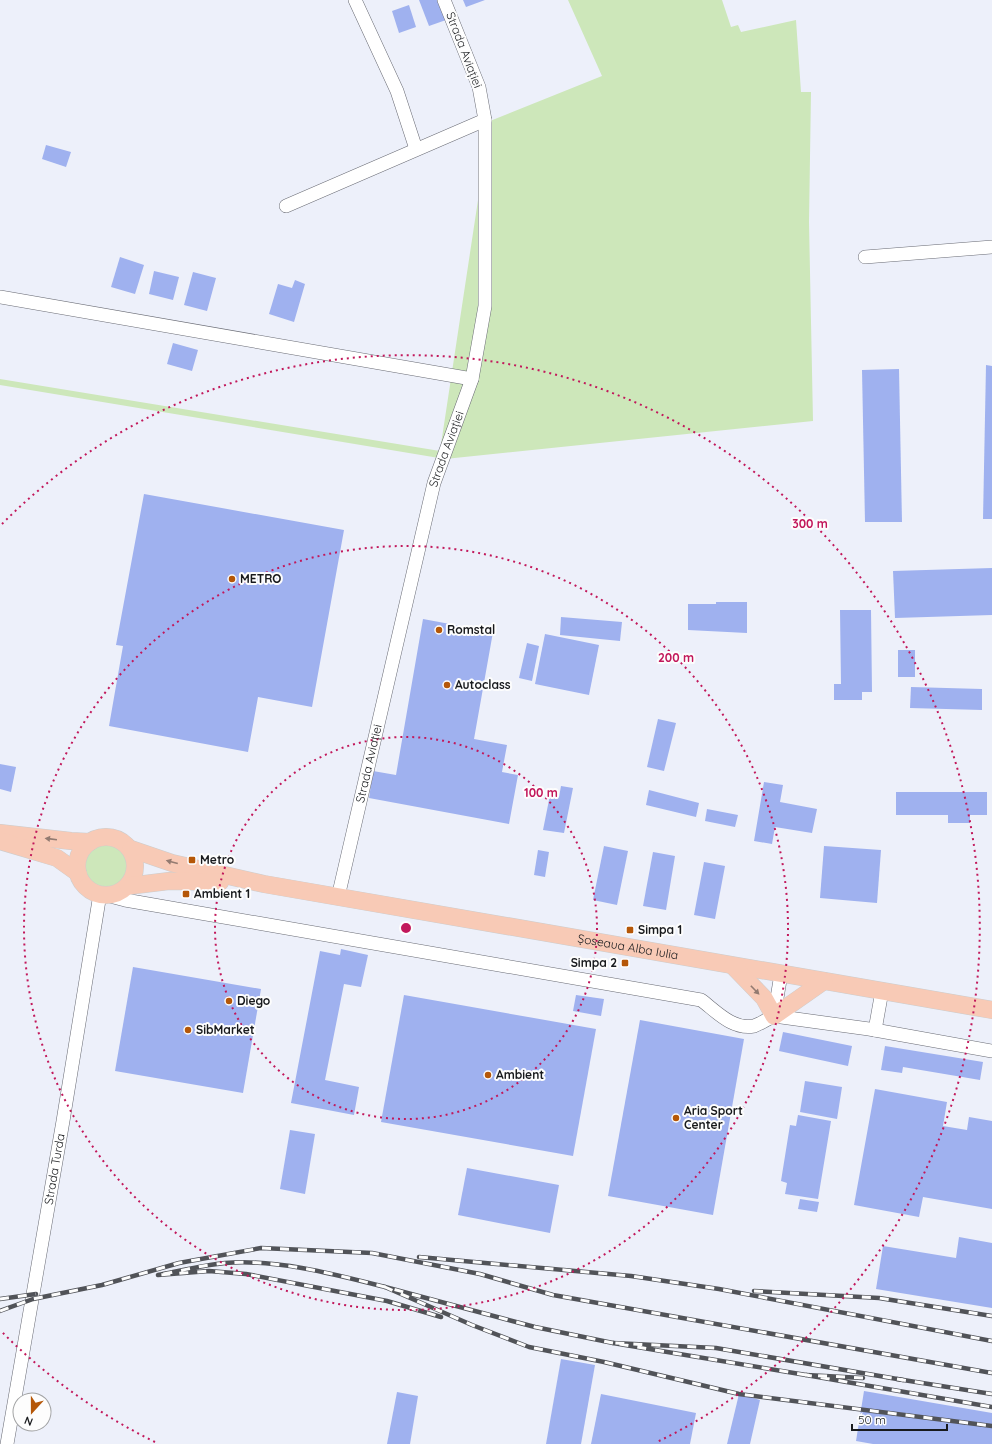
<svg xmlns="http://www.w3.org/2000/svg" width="992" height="1444" font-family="Quicksand,sans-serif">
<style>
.green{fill:#cde7ba}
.building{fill:#9fb1ef}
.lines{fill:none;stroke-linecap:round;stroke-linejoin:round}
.minor-casing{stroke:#696b74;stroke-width:14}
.major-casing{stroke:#cccdcd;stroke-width:18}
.minor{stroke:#fff;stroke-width:13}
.major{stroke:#f8cab6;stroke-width:17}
.rail-casing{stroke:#515358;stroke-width:4.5}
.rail{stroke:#fdfdfd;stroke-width:3;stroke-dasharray:9;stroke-linecap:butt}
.oneway{fill:#937b71}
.ring{fill:none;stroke:#c2185b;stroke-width:2;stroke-dasharray:2 4}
.poi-dot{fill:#b55708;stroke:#fdfdfd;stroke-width:1.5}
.labels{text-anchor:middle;stroke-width:4;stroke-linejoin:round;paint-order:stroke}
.street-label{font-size:12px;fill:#181a1d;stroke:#fdfdfd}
.poi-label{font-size:12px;font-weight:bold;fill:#181a1d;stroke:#fdfdfd;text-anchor:start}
.centre{fill:#c2185b;stroke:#fdfdfd;stroke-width:2}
.ring-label{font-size:12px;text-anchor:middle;font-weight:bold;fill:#c2185b;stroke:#fdfdfd;stroke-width:4;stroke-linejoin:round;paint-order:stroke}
</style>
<rect width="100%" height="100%" fill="#edf0fa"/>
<g class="green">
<path d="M568 0H722L731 27 738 25 741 32 796 20 801 92H811L809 222 813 421 445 459 0 385V379L440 451 490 121 602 76Z"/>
<circle cx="106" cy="865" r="23"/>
</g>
<g class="building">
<path d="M419 0H438L446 20 429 26Z"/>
<path d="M463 0H485L466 7Z"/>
<path d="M409 5 416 27 399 33 392 11Z"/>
<path d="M46 145 71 152 66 167 42 159Z"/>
<path d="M120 257 144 265 135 294 111 287Z"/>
<path d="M154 271 179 277 173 300 149 294Z"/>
<path d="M193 272 216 278 207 311 184 305Z"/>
<path d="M295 280 305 284 294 322 269 314 278 284 292 288Z"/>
<path d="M173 343 198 350 192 371 167 364Z"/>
<path d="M986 365 992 366V519H983Z"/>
<path d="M899 369 902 522H865L862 370Z"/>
<path d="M144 494 344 530 312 707 258 697 248 752 109 726 123 646 116 645Z"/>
<path d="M992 568V615L895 618 893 571Z"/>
<path d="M716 602H747V633L688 630V604H716Z"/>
<path d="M840 610H871L872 692H862V700H834V684H841Z"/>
<path d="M561 617 622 622 620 641 560 635Z"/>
<path d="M423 619 493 632 474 739 507 745 502 772 518 775 509 824 369 798 373 771 396 775Z"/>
<path d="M545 634 599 645 589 695 535 684Z"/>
<path d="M527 643 539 646 532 681 519 678Z"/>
<rect x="898" y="650" width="17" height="27"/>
<path d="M911 687 982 689V710L910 708Z"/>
<path d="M658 719 676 723 664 771 647 767Z"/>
<path d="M0 764 16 767 11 792 0 789Z"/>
<path d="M764 782 783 785 780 802 817 809 812 833 775 827 772 844 754 841Z"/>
<path d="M561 786 573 788 564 833 543 830 550 795 559 797Z"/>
<path d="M649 790 699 803 696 817 646 805Z"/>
<path d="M896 792H987V815H970V823H948V815H896Z"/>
<path d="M707 809 738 815 735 827 705 821Z"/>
<path d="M604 846 628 851 617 905 593 900Z"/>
<path d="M824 846 881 850 877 903 820 898Z"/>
<path d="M538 850 549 852 545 877 534 875Z"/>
<path d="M653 852 675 856 666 910 643 906Z"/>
<path d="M704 862 725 866 715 919 694 915Z"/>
<path d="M341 949 368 955 361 987 344 984 325 1080 359 1087 354 1115 291 1103 320 951 340 955Z"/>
<path d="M133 967 261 989 243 1093 115 1071Z"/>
<path d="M404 995 596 1029 573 1156 381 1122Z"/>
<path d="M576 995 604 999 601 1016 573 1011Z"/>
<path d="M640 1020 744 1039 713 1215 608 1196Z"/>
<path d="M783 1032 852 1046 848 1066 779 1051Z"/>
<path d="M885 1046 983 1062 980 1080 903 1067 902 1073 881 1070Z"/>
<path d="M805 1081 842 1087 837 1119 800 1112Z"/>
<path d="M875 1089 947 1102 943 1126 967 1130 969 1117 992 1121V1209L923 1197 919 1217 854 1205Z"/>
<path d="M798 1115 831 1121 818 1199 785 1194 787 1183 781 1181 790 1125 796 1126Z"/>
<path d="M290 1130 315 1134 305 1194 280 1189Z"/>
<path d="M467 1168 559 1185 550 1233 458 1215Z"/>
<path d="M800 1199 819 1202 817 1212 798 1209Z"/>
<path d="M959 1237 992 1243V1308L876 1289 883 1246 956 1258Z"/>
<path d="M561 1359 595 1365 581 1444H546Z"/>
<path d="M864 1391 992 1413V1444H873L856 1441Z"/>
<path d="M397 1392 418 1396 410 1444H387Z"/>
<path d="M601 1394 696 1413 690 1444H591Z"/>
<path d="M739 1394 760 1400 750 1444H727Z"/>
</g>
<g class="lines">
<defs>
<g id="minor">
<path d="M355 0 397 91 416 149"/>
<path d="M286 206 485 120"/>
<path d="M865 257 992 247"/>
<path d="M0 297 472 379"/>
<path d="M106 895 125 900 701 1000C716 1011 732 1030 754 1026 760 1024 767 1019 774 1016L781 974"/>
<path id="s1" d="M338 897 434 483 472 379 485 306V120L479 87 444 0"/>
<path d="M774 1016 869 1029 992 1051"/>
<path d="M875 1030 882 991"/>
<path id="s2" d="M7 1444 63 1121 100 894"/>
</g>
<g id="major">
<path d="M0 833 71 841 90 842"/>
<circle cx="106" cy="866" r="29"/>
<path d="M0 841 57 858 78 873"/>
<path id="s3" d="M131 849 172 863 264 884 992 1010"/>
<path d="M128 886 169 881 220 882"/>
<path d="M733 966 764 998 774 1016 824 981"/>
</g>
</defs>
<use href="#minor" class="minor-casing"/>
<use href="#major" class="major-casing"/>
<use href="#minor" class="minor"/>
<use href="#major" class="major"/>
<defs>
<g id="rail">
<path d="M419 1257 631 1276 719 1289 992 1341"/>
<path d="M385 1287C334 1274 277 1259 225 1263 203 1265 180 1271 158 1275L209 1271 246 1274 387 1301 441 1317"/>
<path d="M754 1291 879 1298 992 1316"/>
<path d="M0 1299 36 1294"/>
<path d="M0 1311 33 1299 102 1285 179 1263 261 1248 372 1253 480 1274 553 1295 992 1373"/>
<path d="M613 1343 535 1327 385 1287 472 1325 529 1347 604 1362 739 1394 992 1426"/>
<path d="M806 1375 613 1343 716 1348 903 1380"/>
<path d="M863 1378 806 1375 992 1407"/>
<path d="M897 1379 992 1394"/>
</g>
</defs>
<use href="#rail" class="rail-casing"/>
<use href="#rail" class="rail"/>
</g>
<defs><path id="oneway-solid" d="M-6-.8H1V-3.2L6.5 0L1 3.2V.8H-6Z"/></defs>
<g class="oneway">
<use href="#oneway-solid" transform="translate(51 839) rotate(-173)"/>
<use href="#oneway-solid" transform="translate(172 862) rotate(-165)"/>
<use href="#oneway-solid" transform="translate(755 990) rotate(46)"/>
</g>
<g class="ring">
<circle cx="406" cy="928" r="191"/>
<circle cx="406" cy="928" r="382"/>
<path d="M155 1442A572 572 0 0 1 2 1332M2 524A572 572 0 1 1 657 1442"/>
</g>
<g class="poi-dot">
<circle cx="232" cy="579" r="4"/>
<circle cx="439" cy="630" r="4"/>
<circle cx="447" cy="685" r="4"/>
<rect x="188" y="856" width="8" height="8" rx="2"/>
<rect x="182" y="890" width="8" height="8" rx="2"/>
<rect x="626" y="926" width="8" height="8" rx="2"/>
<rect x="621" y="959" width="8" height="8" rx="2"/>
<circle cx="229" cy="1001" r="4"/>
<circle cx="188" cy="1030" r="4"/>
<circle cx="488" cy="1075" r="4"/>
<circle cx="676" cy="1118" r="4"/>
</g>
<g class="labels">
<g class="street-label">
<text transform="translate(464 50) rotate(69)" y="4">Strada Aviației</text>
<text dy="4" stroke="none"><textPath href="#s1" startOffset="461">Strada Aviației</textPath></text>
<text dy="4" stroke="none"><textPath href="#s1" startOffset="137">Strada Aviației</textPath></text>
<text dy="4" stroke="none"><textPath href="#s3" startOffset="507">Șoseaua Alba Iulia</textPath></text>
<text dy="4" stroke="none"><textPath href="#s2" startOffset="279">Strada Turda</textPath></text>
</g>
<g class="poi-label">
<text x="240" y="583">METRO</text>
<text x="447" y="634">Romstal</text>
<text x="455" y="689">Autoclass</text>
<text x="200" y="864">Metro</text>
<text x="194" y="898">Ambient 1</text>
<text x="638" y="934">Simpa 1</text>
<text x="617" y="967" text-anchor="end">Simpa 2</text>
<text x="237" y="1005">Diego</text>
<text x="196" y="1034">SibMarket</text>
<text x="496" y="1079">Ambient</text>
<text x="684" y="1115">Aria Sport<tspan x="684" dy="14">Center</tspan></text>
</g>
</g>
<circle cx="406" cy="928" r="6" class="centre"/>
<g class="ring-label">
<text x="810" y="528">300 m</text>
<text x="676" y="662">200 m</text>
<text x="541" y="797">100 m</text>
</g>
<g transform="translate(32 1412) rotate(201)"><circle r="19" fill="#fdfdfd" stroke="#a1a2a3"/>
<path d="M0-3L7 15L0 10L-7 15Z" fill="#b55708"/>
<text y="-6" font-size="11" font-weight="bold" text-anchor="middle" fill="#181a1d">N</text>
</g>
<path d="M852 1424v6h95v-6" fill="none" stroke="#181a1d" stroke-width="2"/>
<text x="858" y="1424" font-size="12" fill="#181a1d" stroke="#fdfdfd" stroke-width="3" paint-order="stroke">50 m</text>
</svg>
